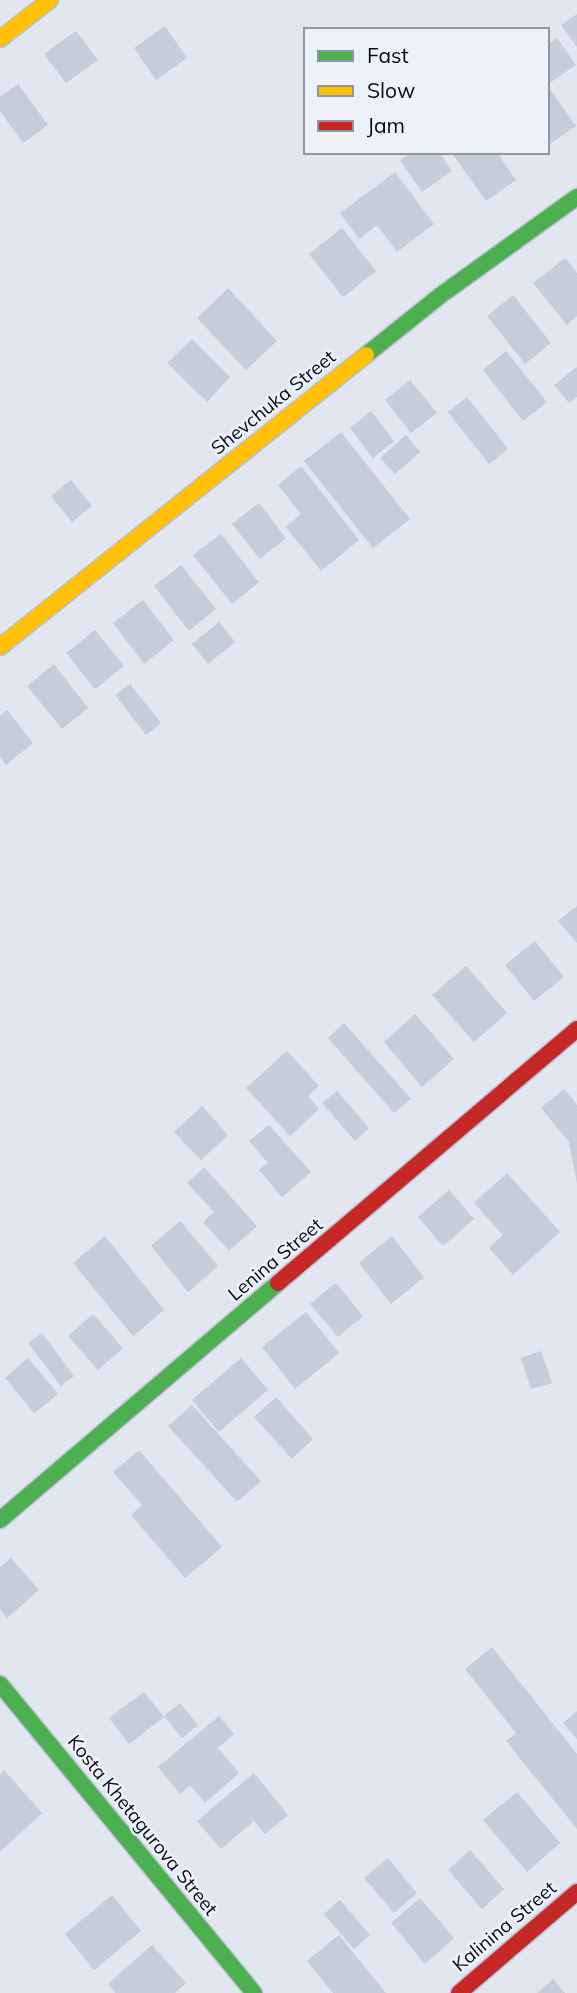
<svg xmlns="http://www.w3.org/2000/svg" width="577" height="1993" font-family="Mulish,sans-serif">
<style>
.building{fill:#c4ceda}
.lines{fill:none;stroke-linecap:round;stroke-linejoin:round}
.fast-casing{stroke:#bbc1cf;stroke-width:19}
.slow-casing{stroke:#bbc1cf;stroke-width:19}
.jam-casing{stroke:#bbc1cf;stroke-width:19}
.fast{stroke:#4caf50;stroke-width:16}
.slow{stroke:#ffc107;stroke-width:16}
.jam{stroke:#c62828;stroke-width:16}
.labels{text-anchor:middle;stroke-width:5;stroke-linejoin:round;paint-order:stroke}
.street-label{font-size:19px;fill:#060c1b;stroke:#edf1fa}
</style>
<rect width="100%" height="100%" fill="#e1e6f1"/>
<g class="building">
<path d="M577 14V47L561 25Z"/>
<path d="M165 26 187 58 156 80 134 48Z"/>
<path d="M76 31 98 60 66 83 44 54Z"/>
<path d="M557 38 576 65 551 82 547 76V45Z"/>
<path d="M18 84 48 125 23 143 0 111V97Z"/>
<path d="M547 85 576 126 547 146Z"/>
<path d="M411 152H439L452 171 422 192 400 160Z"/>
<path d="M451 152H497L516 180 486 201Z"/>
<path d="M395 172 434 224 397 252 377 225 359 239 340 213Z"/>
<path d="M342 228 376 271 343 297 309 254Z"/>
<path d="M565 258 577 273V316L567 325 533 283Z"/>
<path d="M228 288 277 341 246 370 197 318Z"/>
<path d="M513 295 551 343 525 364 487 316Z"/>
<path d="M192 339 230 377 207 402 167 363Z"/>
<path d="M506 351 547 402 523 421 483 370Z"/>
<path d="M577 367V397L569 403 554 385Z"/>
<path d="M410 380 437 413 411 433 385 400Z"/>
<path d="M467 397 508 449 489 464 448 412Z"/>
<path d="M371 411 394 441 373 458 350 428Z"/>
<path d="M341 432 410 519 373 548 304 461Z"/>
<path d="M406 435 420 452 395 474 380 458Z"/>
<path d="M301 466 359 540 321 571 286 527 301 514 278 485Z"/>
<path d="M71 480 92 506 72 522 51 496Z"/>
<path d="M259 503 286 538 260 559 232 524Z"/>
<path d="M221 534 259 582 232 604 193 555Z"/>
<path d="M181 565 216 609 189 631 154 586Z"/>
<path d="M143 600 174 640 144 664 113 623Z"/>
<path d="M219 622 235 642 208 664 192 644Z"/>
<path d="M95 630 124 666 95 689 66 653Z"/>
<path d="M54 664 88 708 62 729 27 686Z"/>
<path d="M130 684 161 723 146 735 115 695Z"/>
<path d="M7 710 33 743 6 765 0 757V716Z"/>
<path d="M577 906V943L558 921Z"/>
<path d="M535 941 564 977 534 1001 505 965Z"/>
<path d="M466 966 507 1013 474 1042 432 995Z"/>
<path d="M415 1014 454 1059 422 1087 384 1042Z"/>
<path d="M344 1023 411 1099 394 1113 328 1038Z"/>
<path d="M287 1051 319 1086 308 1096 319 1109 290 1136 246 1088Z"/>
<path d="M564 1089 577 1105V1184L569 1142 541 1108Z"/>
<path d="M337 1091 369 1128 355 1141 322 1103Z"/>
<path d="M202 1106 228 1135 201 1160 174 1132Z"/>
<path d="M269 1125 311 1172 282 1197 259 1170 268 1163 249 1141Z"/>
<path d="M204 1167 257 1226 229 1251 203 1222 214 1212 187 1183Z"/>
<path d="M507 1173 560 1232 513 1275 489 1248 503 1235 474 1203Z"/>
<path d="M449 1190 474 1219 443 1246 418 1217Z"/>
<path d="M180 1221 218 1266 188 1292 151 1246Z"/>
<path d="M105 1236 164 1310 133 1336 73 1263Z"/>
<path d="M392 1236 424 1277 391 1304 359 1263Z"/>
<path d="M336 1283 363 1316 338 1337 310 1304Z"/>
<path d="M306 1312 339 1353 295 1389 262 1347Z"/>
<path d="M93 1314 123 1348 98 1370 68 1336Z"/>
<path d="M42 1333 74 1376 61 1386 28 1343Z"/>
<path d="M541 1351 552 1383 531 1389 521 1358Z"/>
<path d="M28 1358 58 1394 34 1413 5 1378Z"/>
<path d="M241 1358 268 1390 219 1432 192 1400Z"/>
<path d="M276 1397 313 1439 292 1459 254 1417Z"/>
<path d="M192 1405 261 1481 237 1502 168 1426Z"/>
<path d="M139 1450 222 1547 185 1578 131 1515 142 1505 113 1472Z"/>
<path d="M11 1558 39 1590 7 1618 0 1609V1567Z"/>
<path d="M492 1647 577 1754V1829L506 1741 516 1733 465 1669Z"/>
<path d="M144 1692 164 1717 129 1744 109 1718Z"/>
<path d="M180 1703 198 1725 182 1738 164 1716Z"/>
<path d="M577 1711V1739L563 1723Z"/>
<path d="M219 1716 234 1734 218 1748 239 1773 205 1803 190 1785 180 1794 158 1767Z"/>
<path d="M4 1770 42 1813 0 1852V1774Z"/>
<path d="M254 1773 288 1815 265 1834 254 1821 221 1849 197 1821Z"/>
<path d="M517 1792 560 1843 527 1872 483 1820Z"/>
<path d="M470 1850 504 1889 482 1909 448 1870Z"/>
<path d="M388 1858 417 1893 394 1913 364 1878Z"/>
<path d="M112 1895 141 1931 94 1970 65 1934Z"/>
<path d="M420 1898 454 1938 425 1964 391 1923Z"/>
<path d="M340 1900 370 1935 354 1949 324 1914Z"/>
<path d="M339 1935 386 1993H333L307 1961Z"/>
<path d="M152 1945 186 1983 175 1993H115L108 1984Z"/>
<path d="M553 1979 565 1993H537Z"/>
</g>
<g class="lines">
<defs>
<g id="fast">
<path d="M366 355 441 295 577 197"/>
<path d="M0 1520 278 1283"/>
<path d="M0 1684 254 1993"/>
</g>
<g id="slow">
<path d="M0 39 50 0"/>
<path d="M0 647 366 355"/>
</g>
<g id="jam">
<path d="M278 1283 577 1029"/>
<path d="M459 1993 577 1892"/>
</g>
</defs>
<use href="#fast" class="fast-casing"/>
<use href="#slow" class="slow-casing"/>
<use href="#jam" class="jam-casing"/>
<use href="#fast" class="fast"/>
<use href="#slow" class="slow"/>
<use href="#jam" class="jam"/>
</g>
<g class="labels">
<g class="street-label">
<text transform="translate(273 402) rotate(-39)" y="7">Shevchuka Street</text>
<text transform="translate(275 1259) rotate(-40)" y="7">Lenina Street</text>
<text transform="translate(143 1825) rotate(51)" y="7">Kosta Khetagurova Street</text>
<text transform="translate(504 1926) rotate(-40)" y="7">Kalinina Street</text>
</g>
</g>
<rect x="304" y="28" width="245" height="126" fill="#edf1fa" stroke="#9195a1" stroke-width="2"/>
<rect x="318" y="51" width="35" height="10" fill="#4caf50" stroke="#9195a1" stroke-width="2"/>
<text x="367" y="63" font-size="21" fill="#060c1b">Fast</text>
<rect x="318" y="86" width="35" height="10" fill="#ffc107" stroke="#9195a1" stroke-width="2"/>
<text x="367" y="98" font-size="21" fill="#060c1b">Slow</text>
<rect x="318" y="121" width="35" height="10" fill="#c62828" stroke="#9195a1" stroke-width="2"/>
<text x="367" y="133" font-size="21" fill="#060c1b">Jam</text>
</svg>
